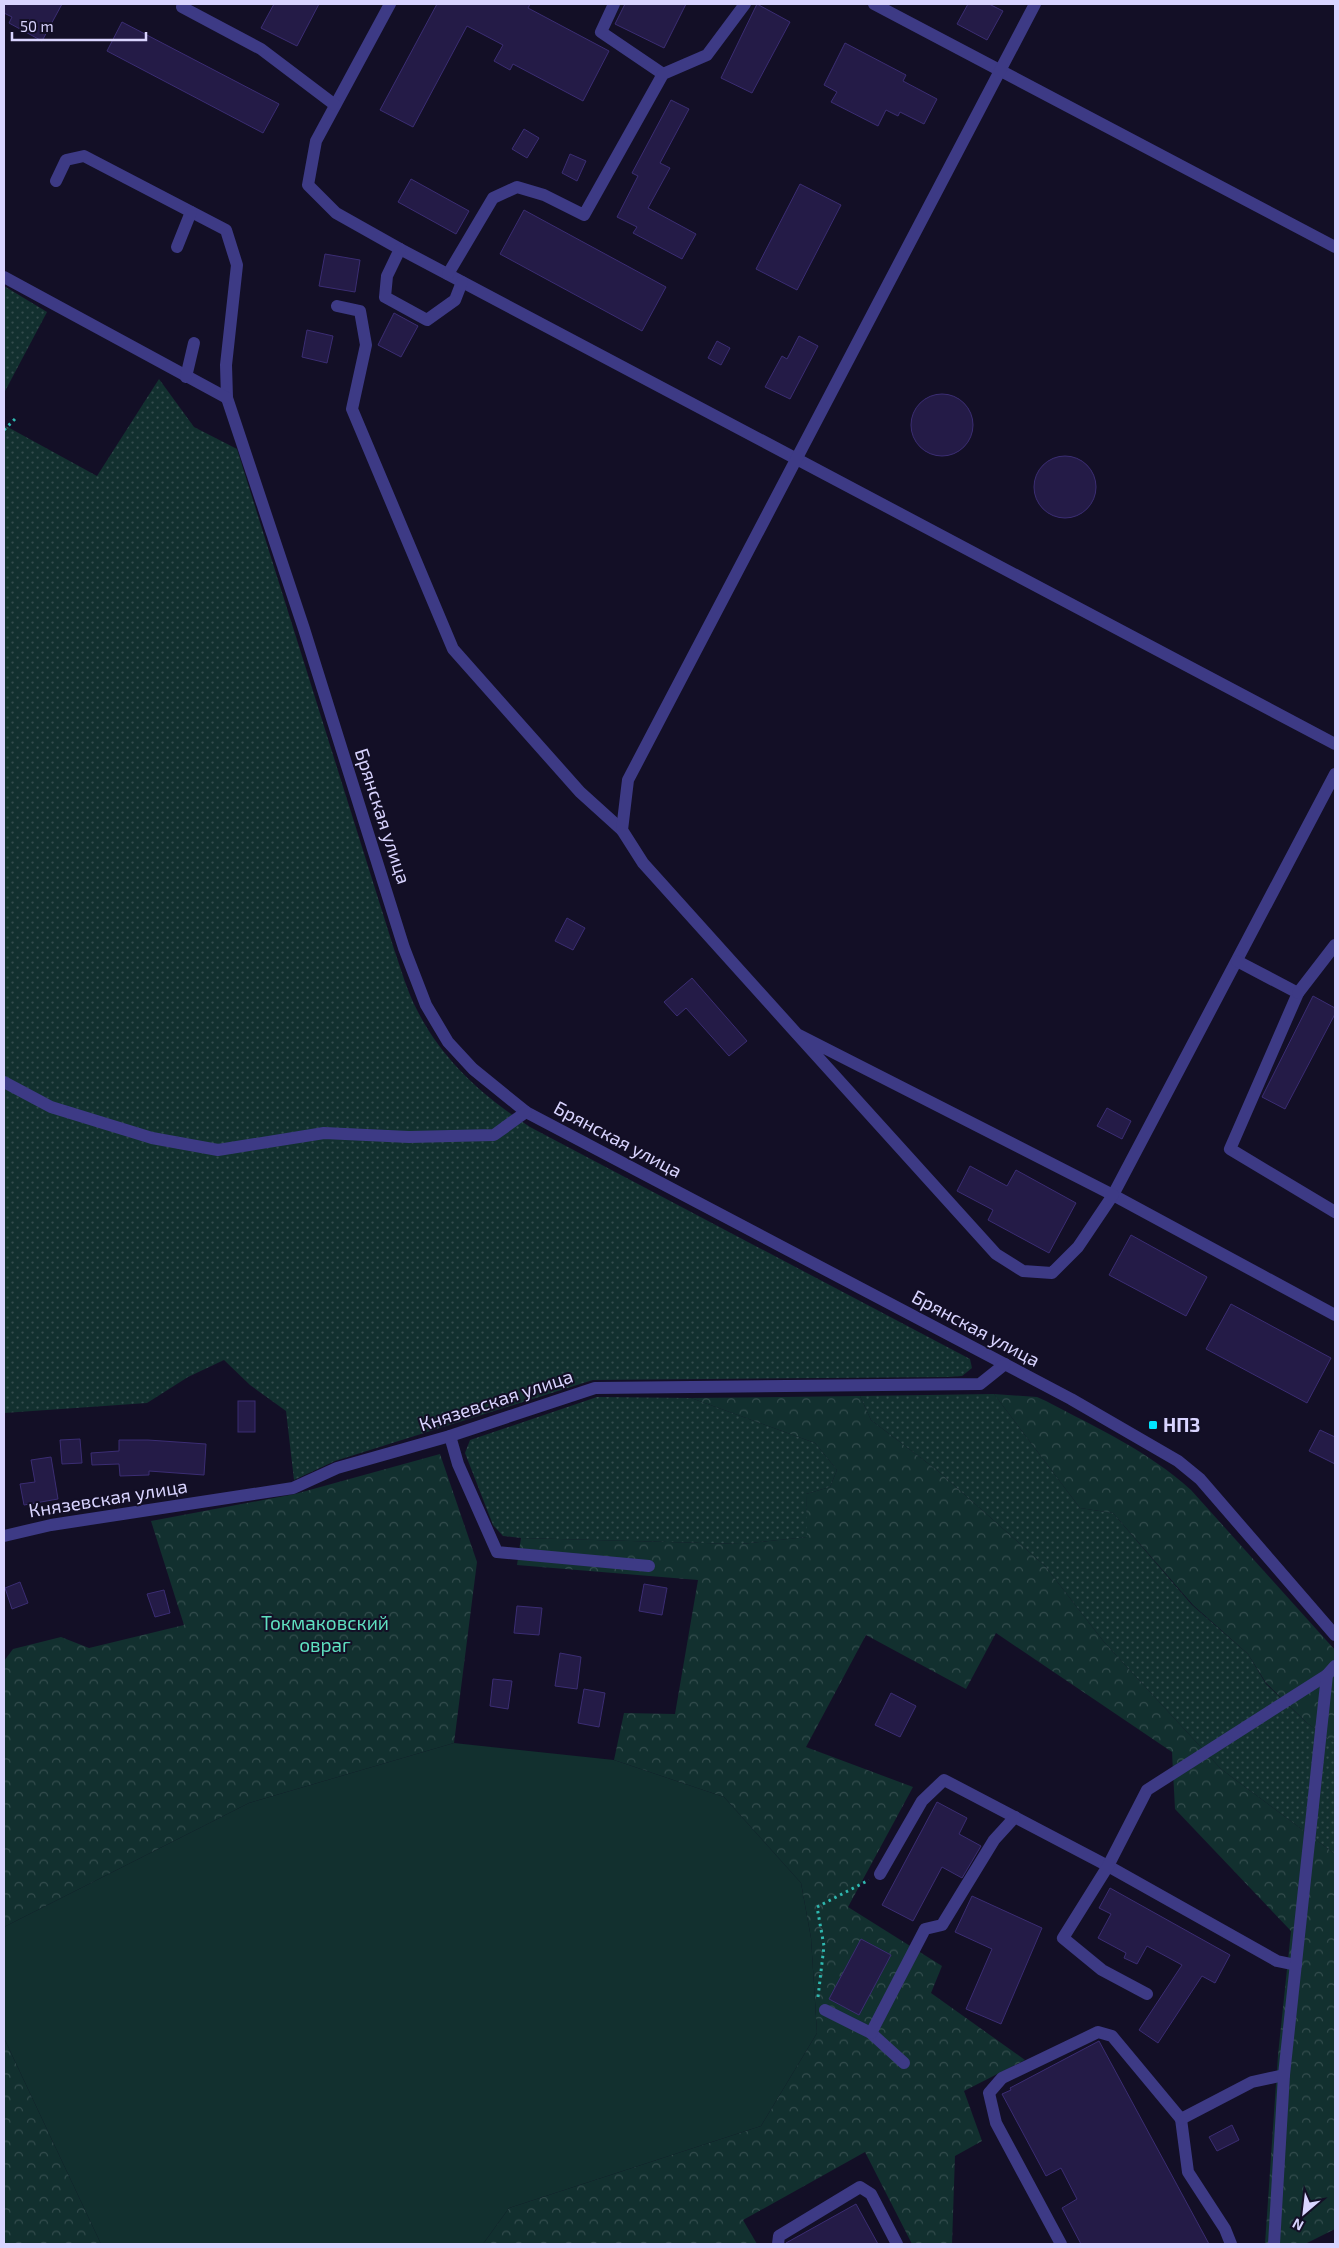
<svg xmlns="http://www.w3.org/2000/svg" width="1339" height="2248" font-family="'Exo 2',sans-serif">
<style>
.grass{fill:url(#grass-dots)}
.forest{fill:url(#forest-crowns)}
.garden{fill:#12302f}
.building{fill:#241b47;stroke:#3b2d73}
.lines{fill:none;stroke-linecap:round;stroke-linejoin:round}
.path{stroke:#2fb8b0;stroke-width:3;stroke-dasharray:2.5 4;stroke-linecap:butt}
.minor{stroke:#3d3a85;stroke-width:12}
.poi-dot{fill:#00e5ff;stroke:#130f26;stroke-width:2}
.labels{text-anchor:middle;stroke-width:4;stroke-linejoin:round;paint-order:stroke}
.street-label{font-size:19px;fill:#d9d4ff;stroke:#130f26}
.poi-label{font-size:19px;font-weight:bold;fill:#d9d4ff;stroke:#130f26;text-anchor:start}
.park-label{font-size:19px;fill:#5fe0c0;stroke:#130f26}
</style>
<defs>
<pattern id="grass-dots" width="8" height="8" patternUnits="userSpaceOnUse" patternTransform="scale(1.25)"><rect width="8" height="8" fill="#12302f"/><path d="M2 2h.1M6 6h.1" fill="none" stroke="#344d4e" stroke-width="1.8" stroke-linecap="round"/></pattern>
<pattern id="forest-crowns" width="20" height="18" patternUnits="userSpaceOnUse" patternTransform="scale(1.25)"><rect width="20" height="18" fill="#12302f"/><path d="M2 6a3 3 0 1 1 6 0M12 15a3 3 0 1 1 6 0" fill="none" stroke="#344d4e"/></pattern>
</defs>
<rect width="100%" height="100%" fill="#130f26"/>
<g class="grass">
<path d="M4 286 47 312 4 393Z"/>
<path d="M159 379 194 427 237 449 394 949C401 969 407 991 417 1010 442 1060 484 1097 530 1127L970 1359 972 1368 962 1376 948 1377 593 1380 335 1461 294 1480 286 1411 250 1385 224 1360 188 1377 147 1403 4 1413V425L97 476Z"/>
<path d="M994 1394 1080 1508 1113 1513 1192 1605 1248 1654 1266 1684 1307 1723 1335 1743V1854L1221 1769 1104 1642 1045 1566 938 1471 871 1420 860 1396Z"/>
<path d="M597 1397 691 1398 815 1443 837 1470 830 1487 806 1494 808 1537 741 1544 521 1538 503 1536 493 1525 465 1453 470 1440Z"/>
</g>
<g class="forest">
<path d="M994 1394 1037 1397 1046 1401C1097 1428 1148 1451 1191 1490L1335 1650V1743L1307 1723 1266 1683 1248 1654 1193 1605 1113 1513 1080 1508Z"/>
<path d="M860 1396 871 1420 938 1471 1045 1566 1104 1642 1221 1769 1335 1854V2229L1305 2244H1265L1278 2055 1291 1931 1175 1809 1172 1752 996 1633 966 1689 866 1635 806 1747 913 1787 848 1907 942 1966 931 1993 1025 2060 964 2091 982 2141 955 2156 952 2244H912L865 2152 743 2220 757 2244H483L509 2208 761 2126 817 2033 811 1938 801 1883 724 1797 614 1760 624 1713 675 1714 698 1580 517 1565 521 1538 741 1544 807 1537 806 1494 830 1487 837 1470 815 1443 691 1398Z"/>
<path d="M440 1454 477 1562 454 1743 249 1803 4 1927V1661L13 1649 61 1637 89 1648 184 1625 151 1521 295 1494Z"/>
<path d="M4 2038 101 2244H4Z"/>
</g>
<path class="garden" d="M454 1743 614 1760 724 1797 801 1883 811 1938 817 2033 761 2126 509 2208 483 2244H101L4 2038V1927L249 1803Z"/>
<g class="building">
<path d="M4 4H62L42 41 9 23 12 17 4 13Z"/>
<path d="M274 4H319L297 46 261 28Z"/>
<path d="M437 4H530L528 8 609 51 583 101 513 64 510 70 494 61 503 45 467 26 413 127 380 110Z"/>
<path d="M625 4H686L664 48 615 24Z"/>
<path d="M757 4 790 22 752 93 721 78Z"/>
<path d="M968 4H989L1003 11 987 40 957 24Z"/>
<path d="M122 22 279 104 263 133 107 51Z"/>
<path d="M845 43 906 75 903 81 937 99 924 124 900 112 898 116 886 110 878 126 831 102 837 92 824 85Z"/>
<path d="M671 100 689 109 660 163 670 168 648 208 696 234 682 259 633 233 637 227 617 217 638 176 632 173Z"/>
<path d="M524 129 539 138 527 158 512 149Z"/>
<path d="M570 154 586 161 577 181 562 173Z"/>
<path d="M411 179 469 211 456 234 398 202Z"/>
<path d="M800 184 841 205 797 290 756 269Z"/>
<path d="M524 210 666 287 642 331 500 254Z"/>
<path d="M325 254 360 260 355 292 319 286Z"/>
<path d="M394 313 418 326 401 357 378 345Z"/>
<path d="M307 330 333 336 327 363 302 357Z"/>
<path d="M799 336 818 346 790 399 765 387 782 356 787 359Z"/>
<path d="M717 341 730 348 721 365 708 358Z"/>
<circle cx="942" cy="425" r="31"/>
<circle cx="1065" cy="487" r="31"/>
<path d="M567 918 585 928 573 950 555 941Z"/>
<path d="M692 978 747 1041 729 1056 686 1008 677 1016 664 1002Z"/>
<path d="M1313 996 1335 1008V1014L1285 1109 1262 1097Z"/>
<path d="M1107 1108 1131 1121 1122 1139 1097 1126Z"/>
<path d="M970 1166 1007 1186 1016 1170 1076 1203 1049 1253 988 1220 993 1210 957 1191Z"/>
<path d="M1131 1235 1207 1277 1186 1316 1109 1275Z"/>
<path d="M1231 1304 1331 1358 1307 1403 1206 1349Z"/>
<rect x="238" y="1401" width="17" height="31"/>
<path d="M1320 1430 1335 1437V1464L1309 1451Z"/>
<path d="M80 1439 82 1463 62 1464 60 1440Z"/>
<path d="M119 1440H148L206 1444 204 1475 149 1471V1475L120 1476 119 1464 92 1465 91 1453 119 1451Z"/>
<path d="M51 1457 58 1499 24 1505 20 1484 35 1482 31 1460Z"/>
<path d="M20 1582 28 1603 12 1609 5 1588Z"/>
<path d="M644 1584 667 1588 662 1615 639 1611Z"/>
<path d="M164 1590 170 1613 155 1617 147 1594Z"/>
<path d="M517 1606 542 1608 539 1635 514 1633Z"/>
<path d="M560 1653 581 1657 577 1689 555 1686Z"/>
<path d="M493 1679 512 1681 508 1709 490 1706Z"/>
<path d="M584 1689 605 1693 599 1727 578 1723Z"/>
<path d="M891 1693 916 1706 900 1737 875 1725Z"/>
<path d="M937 1802 967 1818 959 1834 981 1846 962 1878 942 1867 913 1921 882 1905Z"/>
<path d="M1110 1888 1230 1955 1215 1983 1202 1976 1158 2043 1139 2030 1182 1965 1147 1946 1137 1964 1124 1958 1126 1953 1098 1938 1111 1914 1099 1908Z"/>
<path d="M972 1896 1042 1928 1001 2024 966 2009 992 1949 955 1932Z"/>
<path d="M861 1939 891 1955 859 2015 829 1999Z"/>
<path d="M1099 2041 1209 2244H1081L1062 2208 1077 2199 1061 2168 1046 2176 1002 2094 1011 2090 1010 2088Z"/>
<path d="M1232 2125 1239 2140 1217 2151 1209 2137Z"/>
<path d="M856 2204 878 2244H786V2243Z"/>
</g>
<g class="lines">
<g class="path">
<path d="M4 430 17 417"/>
<path d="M818 1997 824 1946 817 1907 869 1880"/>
</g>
<g class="minor">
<path d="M390 4 316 141 308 185 336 213 400 249 1335 744"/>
<path d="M614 4 601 32 663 74"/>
<path d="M874 4 1335 247"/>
<path d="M182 7 261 49 335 105"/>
<path d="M56 181 66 160 84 156 226 230 237 265 226 365 227 398 304 629 404 948 426 1005 448 1042 473 1069 526 1112 1071 1399 1178 1461 1200 1479 1335 1635"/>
<path d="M177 247 191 212"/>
<path d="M400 249 387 276 385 297 427 320 455 300 462 282"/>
<path d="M448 274 493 198 517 187 544 195 584 215 663 74 707 55 745 4"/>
<path d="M4 277 227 398"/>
<path d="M337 306 360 311 366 345 352 409 453 649 580 792 622 830"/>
<path d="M186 377 194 343"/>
<path d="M1335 774 1113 1195 1335 1315"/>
<path d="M1237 961 1298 993 1230 1149 1335 1212"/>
<path d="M1298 993 1335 945"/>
<path d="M797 1034 996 1254 1023 1271 1052 1273 1078 1247 1113 1195 797 1034 643 863 622 830 628 780 1035 4"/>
<path d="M4 1082 51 1107 152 1138 218 1150 324 1133 409 1137 494 1135 526 1112"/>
<path d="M450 1436 458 1464 497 1552 649 1566"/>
<path d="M4 1536 51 1525 293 1488 337 1468 450 1436 595 1388 980 1384 1005 1364"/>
<path d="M880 1874 922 1801 944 1780 1108 1866 1277 1961 1296 1965"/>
<path d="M1147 1994 1102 1970 1063 1938 1108 1866 1147 1790 1327 1675"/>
<path d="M825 2010 871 2033 904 2063"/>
<path d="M871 2033 925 1929 942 1925 994 1840 1015 1817"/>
<path d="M1181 2119 1188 2172 1225 2229 1231 2244"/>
<path d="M778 2244 779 2236 860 2187 871 2194 897 2244"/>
<path d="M1061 2244 996 2123 989 2093 1002 2078 1098 2032 1112 2036 1181 2119 1252 2082 1284 2075"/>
<path d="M1274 2244 1284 2075 1327 1675 1335 1666"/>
</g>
</g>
<rect class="poi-dot" x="1148" y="1420" width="10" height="10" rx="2.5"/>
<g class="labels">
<g class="street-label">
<text transform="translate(383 816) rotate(72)" y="7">Брянская улица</text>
<text transform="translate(618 1139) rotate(28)" y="7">Брянская улица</text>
<text transform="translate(976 1328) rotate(28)" y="7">Брянская улица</text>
<text transform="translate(496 1400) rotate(-18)" y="7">Князевская улица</text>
<text transform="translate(108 1498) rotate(-9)" y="7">Князевская улица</text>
</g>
<g class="poi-label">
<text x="1163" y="1432">НПЗ</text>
</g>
<g class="park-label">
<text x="325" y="1630">Токмаковский<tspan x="325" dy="22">овраг</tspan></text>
</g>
</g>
<rect width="1339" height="2248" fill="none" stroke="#d9d4ff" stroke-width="10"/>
<g transform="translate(1304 2213) rotate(208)" stroke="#130f26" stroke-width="4" paint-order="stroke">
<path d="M0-4L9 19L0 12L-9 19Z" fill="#d9d4ff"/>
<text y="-8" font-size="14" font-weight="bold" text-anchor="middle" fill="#d9d4ff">N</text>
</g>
<path d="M12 32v8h134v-8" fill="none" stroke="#d9d4ff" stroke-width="2.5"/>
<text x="20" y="32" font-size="15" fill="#d9d4ff" stroke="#130f26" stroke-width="4" paint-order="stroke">50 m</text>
</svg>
